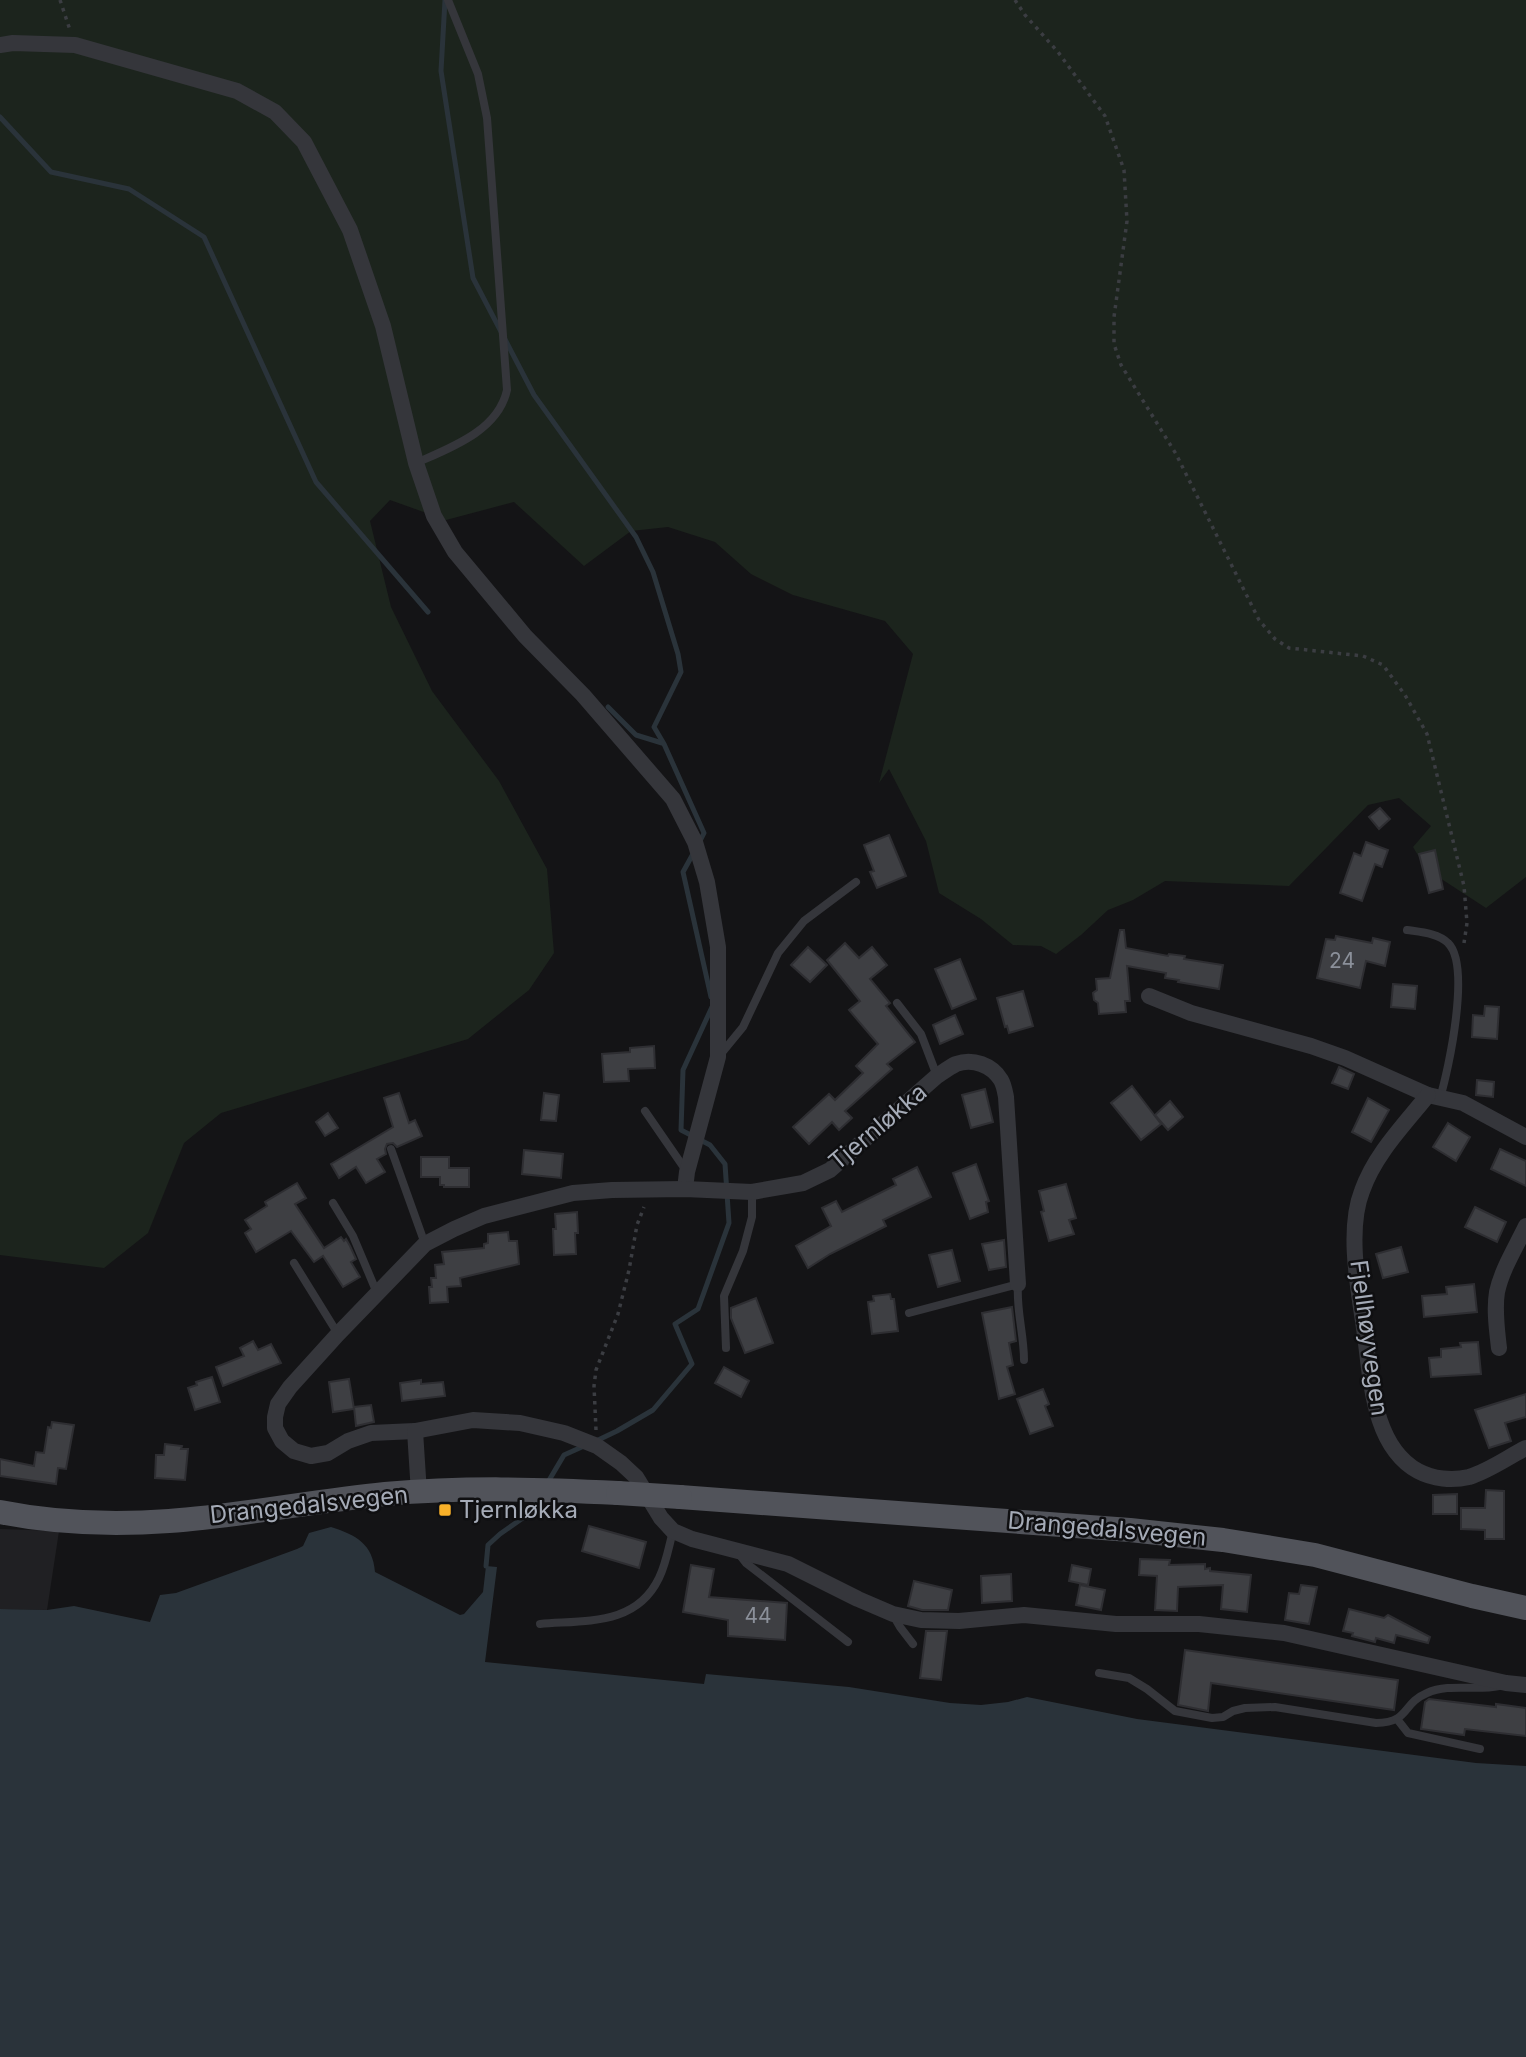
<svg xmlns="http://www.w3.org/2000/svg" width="1526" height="2057" font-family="Inter,sans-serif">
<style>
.built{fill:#202023}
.green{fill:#1c241d}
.water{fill:#2a333a}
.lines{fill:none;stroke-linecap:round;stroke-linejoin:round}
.stream{stroke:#2a333a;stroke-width:5}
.building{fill:#3e3f43;stroke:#2e2e32;stroke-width:2}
.path{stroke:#3b3d42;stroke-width:3.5;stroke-dasharray:3.5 5;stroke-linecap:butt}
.service{stroke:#35363b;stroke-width:8}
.minor{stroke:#35363b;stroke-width:16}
.primary{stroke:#51535a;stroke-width:24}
.primary-bridge{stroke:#51535a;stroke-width:24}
.poi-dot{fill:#f9b129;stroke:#0f0f11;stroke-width:2.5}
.labels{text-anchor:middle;stroke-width:5;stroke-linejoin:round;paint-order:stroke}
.number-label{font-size:21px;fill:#8b909a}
.street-label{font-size:24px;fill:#a5abb7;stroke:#0f0f11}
.poi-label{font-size:24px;fill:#a5abb7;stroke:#0f0f11;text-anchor:start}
</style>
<rect width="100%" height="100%" fill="#141416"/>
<path class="built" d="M0 1529 59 1531 47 1610 0 1609Z"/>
<path class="green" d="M0 0H1526V877L1486 908 1426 869 1413 847 1431 826 1399 798 1368 805 1289 886 1165 881 1133 900 1108 910 1081 935 1056 954 1041 946 1013 945 981 919 939 893 926 841 889 769 879 783 913 654 885 621 793 595 751 574 715 542 668 527 631 531 584 566 514 502 446 520 390 500 370 521 391 607 432 691 499 781 547 869 554 953 529 990 468 1039 221 1113 184 1143 148 1233 104 1268 0 1255Z"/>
<path class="water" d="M331 1527C356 1535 373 1544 375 1572L460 1615 464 1614 483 1592 486 1566 497 1567 485 1662 704 1684 706 1674 849 1687 950 1703 981 1705 1008 1702 1027 1697 1137 1719 1476 1763 1526 1766V2057H0V1609L47 1610 74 1606 150 1622 160 1595 176 1593 297 1549 303 1546 309 1533Z"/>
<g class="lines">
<g class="stream">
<path d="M445 0 441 71 473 278 534 395 636 537 653 572 678 654 681 672 654 727 664 744 704 833 699 843"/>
<path d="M0 117 51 172 129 189 204 237 316 482 428 612"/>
<path d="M608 707 636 735 662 743"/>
<path d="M694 852 683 872 711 997"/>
<path d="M596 1441 617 1431 653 1410 692 1364 675 1324 698 1309 729 1223 725 1164 710 1145 681 1130 683 1070 712 1007"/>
<path d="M548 1482 564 1455 584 1446"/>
<path d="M486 1566 488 1545 500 1534 530 1513 540 1497"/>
</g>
</g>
<g class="building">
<path d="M1380 808 1390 819 1379 829 1369 817Z"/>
<path d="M889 835 906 876 877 888 870 872 874 871 864 845Z"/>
<path d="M1366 842 1388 850 1382 867 1375 864 1362 901 1340 893 1354 853 1361 856Z"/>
<path d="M1435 850 1443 889 1429 893 1419 854Z"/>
<path d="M1120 930H1124L1126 948 1168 956 1169 954 1185 956 1184 959 1223 965 1219 989 1178 982 1179 980 1165 978 1166 973 1127 966 1130 1001H1125L1126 1012 1099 1014 1098 1003 1094 1000 1093 993 1097 990 1096 979 1110 978Z"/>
<path d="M1336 936 1372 943 1373 938 1390 942 1385 966 1366 961 1360 988 1317 978 1326 939 1335 940Z"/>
<path d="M845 943 859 958 872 947 887 965 870 979 890 1003 886 1006 915 1042 887 1064 892 1069 845 1111 852 1118 839 1130 832 1122 809 1144 793 1127 829 1094 835 1100 863 1073 856 1066 878 1044 849 1010 860 1001 827 960Z"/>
<path d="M808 947 827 965 810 982 791 965Z"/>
<path d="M960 959 976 999 952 1009 935 969Z"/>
<path d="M1393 984 1417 986 1415 1009 1391 1007Z"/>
<path d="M1023 991 1033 1026 1009 1033 1007 1026 1005 1027 997 998Z"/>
<path d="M1485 1006 1499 1007 1497 1039 1472 1037 1473 1015 1484 1016Z"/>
<path d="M955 1015 963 1034 940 1044 933 1025Z"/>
<path d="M654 1046 655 1068 628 1069 629 1081 604 1082 602 1054 630 1052V1048Z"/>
<path d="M1339 1067 1354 1074 1348 1089 1332 1083Z"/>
<path d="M1477 1080 1494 1082 1493 1097 1476 1095Z"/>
<path d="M1132 1086 1161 1124 1141 1140 1111 1103Z"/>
<path d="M985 1089 993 1122 971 1128 962 1095Z"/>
<path d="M399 1093 409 1123 415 1120 422 1136 397 1147 393 1143 387 1144 385 1149 386 1154 377 1159 385 1172 366 1183 356 1167 339 1178 331 1164 393 1127 384 1098Z"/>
<path d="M544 1093 559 1095 556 1121 541 1120Z"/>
<path d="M1368 1098 1389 1110 1371 1142 1352 1132Z"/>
<path d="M1170 1101 1183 1117 1168 1130 1155 1115Z"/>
<path d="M328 1113 338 1128 325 1136 316 1122Z"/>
<path d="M1448 1123 1470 1137 1456 1161 1433 1147Z"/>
<path d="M1500 1149 1526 1161V1186L1491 1169Z"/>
<path d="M524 1150 563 1154 561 1178 522 1174Z"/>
<path d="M421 1157H449V1168H469V1187H444V1185H440V1177H421Z"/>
<path d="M976 1164 989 1201 986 1202 988 1212 970 1219 953 1173Z"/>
<path d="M917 1167 931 1197 883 1220 886 1226 830 1254 808 1268 796 1246 831 1226 822 1208 836 1201 842 1212 896 1185 893 1179Z"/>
<path d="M297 1183 306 1198 295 1204 324 1248 341 1237 344 1241 346 1239 350 1246 356 1259 351 1262 360 1277 343 1287 323 1256 314 1262 291 1231 256 1252 245 1233 251 1229 245 1220 267 1206 265 1202Z"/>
<path d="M1066 1184 1076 1218 1069 1220 1074 1234 1049 1241 1041 1212 1044 1211 1039 1191Z"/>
<path d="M1475 1207 1506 1222 1497 1242 1465 1227Z"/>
<path d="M577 1212 578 1233H575L576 1254 554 1255 553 1229H556L555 1214Z"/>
<path d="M508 1232 509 1241H517L519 1264 460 1278 461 1286 447 1287 448 1302 430 1303 429 1287H432L431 1278H436L435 1265 444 1264 442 1252 484 1248V1244L488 1243V1234Z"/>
<path d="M1004 1240 1006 1267 989 1270 982 1244Z"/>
<path d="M1401 1247 1408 1272 1383 1278 1376 1254Z"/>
<path d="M952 1250 960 1281 938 1287 929 1255Z"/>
<path d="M1474 1284 1477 1312 1424 1317 1422 1296 1447 1294 1446 1287Z"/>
<path d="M890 1294 891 1299H894L898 1331 872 1334 868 1302 874 1301 873 1296Z"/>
<path d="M756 1298 773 1343 745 1353 731 1318V1308Z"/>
<path d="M1012 1307 1016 1341 1009 1343 1013 1365 1007 1367 1015 1394 999 1399 982 1313Z"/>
<path d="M253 1341 258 1350 271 1344 281 1363 223 1386 216 1367 244 1356 240 1348Z"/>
<path d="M1478 1342 1481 1374 1431 1377 1429 1358 1441 1357V1349L1461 1347 1460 1343Z"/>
<path d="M724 1367 749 1381 741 1397 715 1383Z"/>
<path d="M212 1377 220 1402 195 1410 188 1388 197 1385 196 1382Z"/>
<path d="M349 1379 354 1409 333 1412 329 1382Z"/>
<path d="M421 1380V1384L443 1382 445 1396 402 1401 400 1383Z"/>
<path d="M1043 1389 1049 1404 1045 1406 1053 1426 1030 1434 1017 1399Z"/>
<path d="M1526 1394V1417L1505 1423 1511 1441 1489 1448 1475 1410Z"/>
<path d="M371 1405 374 1422 356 1426 354 1407Z"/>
<path d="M52 1422 74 1425 66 1469 58 1468 56 1484 0 1476V1459L34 1466 36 1452 44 1453 48 1427 51 1428Z"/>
<path d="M165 1444 182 1446 181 1449H188L185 1480 155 1478 156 1455H164Z"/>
<path d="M1486 1490 1504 1491V1539H1485V1530L1461 1529V1508H1485Z"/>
<path d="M1457 1494V1514H1433V1495Z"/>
<path d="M589 1526 646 1542 639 1568 582 1551Z"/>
<path d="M1140 1559 1170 1560 1169 1565 1205 1564V1569L1210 1568V1571L1251 1575 1247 1612 1221 1609 1223 1585 1178 1587 1177 1611 1155 1610 1157 1576 1139 1575Z"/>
<path d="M691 1565 714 1569 709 1597 787 1603 785 1640 728 1636V1620L683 1612Z"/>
<path d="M1072 1565 1091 1569 1088 1585 1069 1581Z"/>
<path d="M1011 1574 1012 1601 982 1603 981 1576Z"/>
<path d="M914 1581 952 1590 948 1610H922L908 1606Z"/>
<path d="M1080 1585 1105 1590 1101 1610 1076 1605Z"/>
<path d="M1301 1585 1317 1587 1309 1624 1285 1620 1289 1593 1299 1594Z"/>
<path d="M1349 1609 1384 1618 1388 1615 1430 1637 1428 1643 1396 1635 1394 1643 1376 1638 1375 1642 1352 1636 1353 1633 1343 1631Z"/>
<path d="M926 1631H947L941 1680 920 1678Z"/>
<path d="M1185 1650 1398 1680 1394 1710 1211 1683 1208 1711 1178 1705Z"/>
<path d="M1429 1699 1496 1707V1704L1526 1708V1736L1465 1729 1464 1735 1421 1729 1425 1702Z"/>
</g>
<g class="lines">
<g class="path">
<path d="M60 0 70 30"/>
<path d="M1015 0 1025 15 1058 52 1105 116 1124 170 1127 221 1114 317V344L1121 365 1176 454 1259 620 1275 639 1289 648 1363 656 1383 665 1405 695 1427 734 1464 886 1467 923 1464 943"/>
<path d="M596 1430 594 1386 596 1370 618 1314 629 1270 637 1225 644 1207"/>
</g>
<g class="service">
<path d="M416 463C450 448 498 431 507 390L487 118 478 74 448 0"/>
<path d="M1407 930C1420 932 1438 933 1448 943 1471 965 1449 1068 1440 1098"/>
<path d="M897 1003 921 1034 937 1076"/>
<path d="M720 1055 743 1027 778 953 804 921 856 882"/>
<path d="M645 1111 687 1172"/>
<path d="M391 1149 425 1244"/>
<path d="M333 1203 353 1236 377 1293"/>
<path d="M294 1263 338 1334"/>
<path d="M909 1313 1018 1284C1016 1310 1024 1334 1024 1360"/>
<path d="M726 1348 724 1296 743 1251 752 1217V1192"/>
<path d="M739 1554 746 1563 848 1642"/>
<path d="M893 1615 900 1627 913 1644"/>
<path d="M540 1624C586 1620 636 1626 659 1578 666 1564 669 1546 673 1531"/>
<path d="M1099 1673 1129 1678 1147 1689 1175 1711 1212 1718 1223 1717 1233 1711 1245 1708 1275 1707 1376 1723C1411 1722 1401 1704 1427 1693 1449 1683 1476 1691 1499 1686"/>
<path d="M1397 1719 1408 1733 1480 1749"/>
</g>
<g class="minor">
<path d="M0 45 13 43 75 45 237 91 275 112 304 142 350 230 383 326 416 463 434 516 455 552 525 636 583 695 673 799 695 842 707 882 718 947V1057L687 1172 685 1189"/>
<path d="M1149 996 1191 1013 1311 1046 1345 1058 1428 1095 1463 1103 1526 1137"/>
<path d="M1428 1095C1404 1125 1375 1154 1362 1191 1347 1229 1358 1287 1364 1328 1371 1375 1371 1445 1418 1471 1433 1479 1452 1481 1469 1477 1489 1471 1508 1457 1526 1448"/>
<path d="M1499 1348C1497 1330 1494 1310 1497 1292 1502 1269 1516 1247 1526 1226"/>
<path d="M415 1431 371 1433 348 1441 328 1453 311 1456 294 1451 282 1441 275 1428V1417L278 1404 290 1387 338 1334 425 1244 454 1229 484 1216 573 1193 612 1190 685 1189 752 1192 803 1183 830 1170 937 1076C943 1072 950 1067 956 1064 973 1058 992 1065 1001 1080 1004 1085 1005 1092 1006 1097L1018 1284"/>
<path d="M419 1493 415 1431 473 1420 520 1423 564 1433 597 1446 621 1463 636 1477 661 1518 673 1531 692 1539 788 1564 858 1599 893 1614 921 1620 959 1621 1024 1615 1116 1624H1199L1284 1633 1506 1683 1526 1685"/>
</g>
<g class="primary">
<path d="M680 1497 1130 1530 1223 1540 1315 1555 1472 1596 1526 1608"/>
<path d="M0 1512C55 1523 113 1525 169 1521 241 1516 313 1501 385 1494 462 1487 540 1489 618 1493"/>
</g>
<path class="primary-bridge" d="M618 1493 680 1497"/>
</g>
<rect class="poi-dot" x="438" y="1503" width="14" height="14" rx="3.5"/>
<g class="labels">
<g class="number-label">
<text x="1342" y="968">24</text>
<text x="758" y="1623">44</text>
</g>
<g class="street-label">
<text transform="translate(878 1127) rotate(-40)" y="8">Tjernløkka</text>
<text transform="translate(1369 1338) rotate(82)" y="8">Fjellhøyvegen</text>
<text transform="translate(309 1505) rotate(-6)" y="8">Drangedalsvegen</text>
<text transform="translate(1107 1529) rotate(5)" y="8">Drangedalsvegen</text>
</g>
<g class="poi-label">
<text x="459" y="1518">Tjernløkka</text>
</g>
</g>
</svg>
